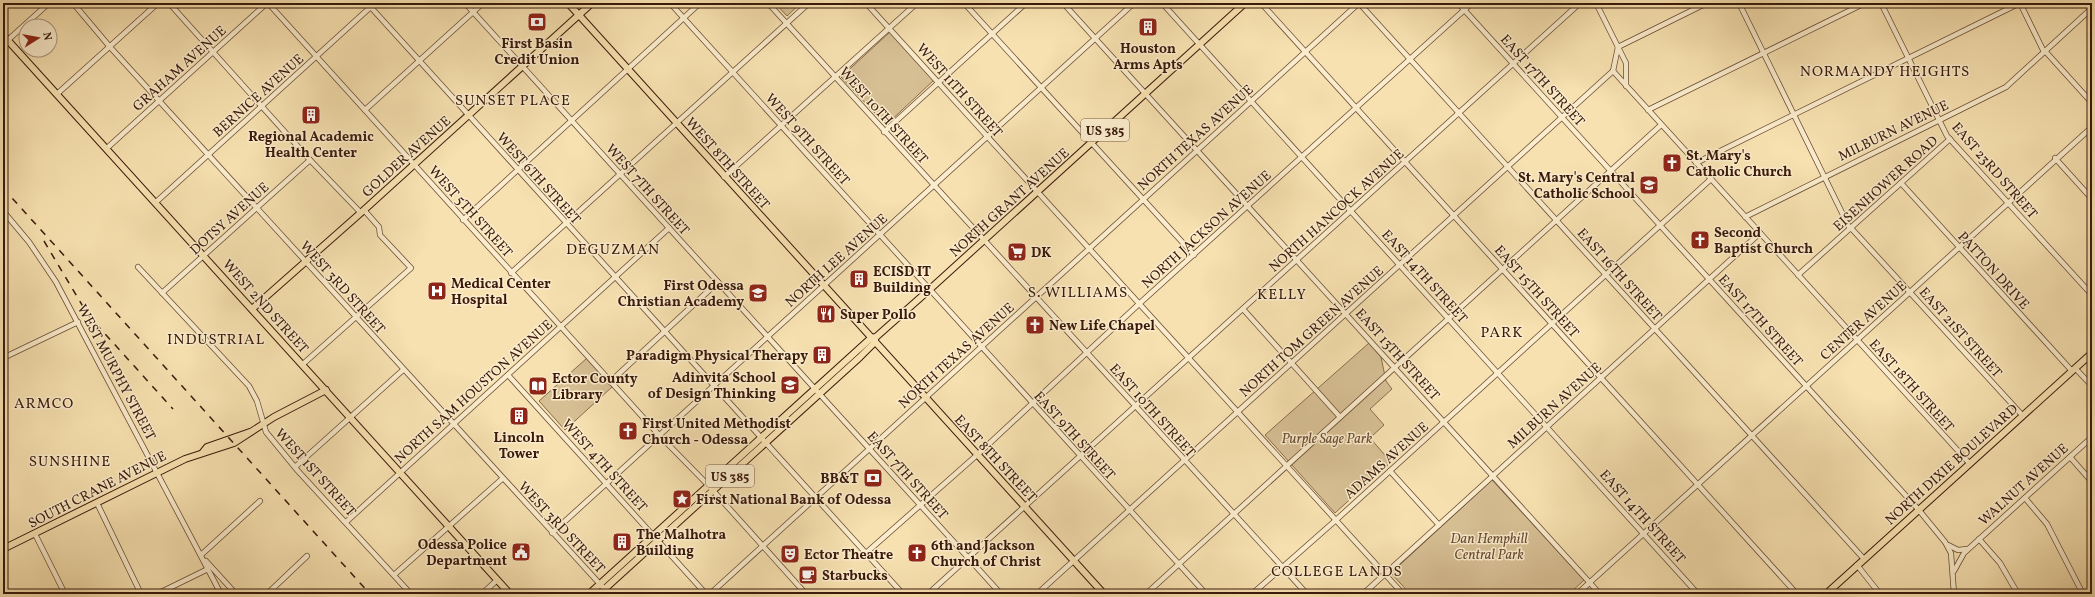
<svg xmlns="http://www.w3.org/2000/svg" width="2095" height="597" font-family="Vollkorn,serif">
<style>
.green{fill:#d7bf94;stroke:#886c50}
.lines{fill:none;stroke-linecap:round;stroke-linejoin:round}
.minor-casing{stroke:#694b34;stroke-width:6}
.major-casing{stroke:#3a190b;stroke-width:8}
.minor{stroke:#faeccc;stroke-width:4.5}
.major{stroke:#f7e1b0;stroke-width:6}
.rail{stroke:#3a190b;stroke-width:1.5;stroke-dasharray:7 7;stroke-linecap:butt}
.labels{text-anchor:middle;stroke-width:3;stroke-linejoin:round;paint-order:stroke}
.shield{fill:#faeccc;stroke:#745845;stroke-width:1}
.shield-label{font-size:13px;font-weight:bold;fill:#3a190b}
.poi-label{font-size:14px;font-weight:bold;fill:#3a190b;stroke:#faeccc;text-anchor:start}
.street-label{font-size:14px;fill:#3a190b;stroke:#faeccc}
.park-label{font-size:14px;font-style:italic;fill:#694b34;stroke:#faeccc}
.neighbourhood-label{font-size:15px;letter-spacing:1px;fill:#3a190b;stroke:#faeccc}
</style>
<rect width="100%" height="100%" fill="#f7e1b0"/>
<filter id="stains"><feTurbulence type="fractalNoise" baseFrequency=".005" numOctaves="4"/><feColorMatrix values="0 0 0 0 .2 0 0 0 0 .09 0 0 0 0 .02 0 0 0 .5 -.17"/></filter>
<radialGradient id="worn" r=".72"><stop offset=".6" stop-color="#630" stop-opacity="0"/><stop offset="1" stop-color="#630" stop-opacity=".3"/></radialGradient>
<g class="green">
<path d="M775 3H801L787 16Z"/>
<path d="M890 32 934 80 886 125 841 77Z"/>
<path d="M1369 343 1381 357 1386 381 1392 389 1370 409 1384 425 1370 438 1391 462 1335 513 1265 435Z"/>
<path d="M587 358 612 387 565 430 539 401Z"/>
<path d="M1492 480 1584 580 1569 594H1410L1391 573Z"/>
</g>
<g class="lines">
<defs>
<g id="minor">
<path d="M73 3 110 47 609 594"/>
<path d="M169 3 310 160 361 213"/>
<path d="M268 3 659 435 708 485 806 594"/>
<path d="M367 3 903 594"/>
<path d="M465 3 1001 594"/>
<path d="M670 3 1206 594"/>
<path d="M768 3 1307 594"/>
<path d="M866 3 1403 594"/>
<path d="M964 3 1194 255"/>
<path d="M1063 3 1600 594"/>
<path d="M1162 3 1698 594"/>
<path d="M1261 3 1797 594"/>
<path d="M1359 3 1864 559"/>
<path d="M1458 3 1918 509 1945 542 1951 553 1954 594"/>
<path d="M1596 3 1626 63V86"/>
<path d="M1739 3 1850 229"/>
<path d="M1881 3 1947 136 2092 295"/>
<path d="M2020 3 2044 52"/>
<path d="M8 40 49 3"/>
<path d="M1618 47 1707 3"/>
<path d="M2045 51 2092 103"/>
<path d="M1613 71 1970 464"/>
<path d="M57 94 158 3"/>
<path d="M365 110 483 3"/>
<path d="M1648 110 1865 3"/>
<path d="M884 132 1026 3"/>
<path d="M106 149 267 3"/>
<path d="M2055 158 2092 199"/>
<path d="M1696 163 2020 3"/>
<path d="M724 177 917 3"/>
<path d="M1901 183 2072 371"/>
<path d="M155 203 375 3"/>
<path d="M3 211 29 242 56 282 221 594"/>
<path d="M1745 217 2006 87 2092 8"/>
<path d="M463 220 700 3"/>
<path d="M1851 228 2023 416"/>
<path d="M138 267 249 386 257 401 266 432 298 471 411 594"/>
<path d="M511 273 809 3"/>
<path d="M1798 275 1950 139"/>
<path d="M162 293 310 160"/>
<path d="M1243 309 1340 417"/>
<path d="M3 358 78 322"/>
<path d="M303 364 411 268 380 235 379 227 364 210"/>
<path d="M2075 368 2092 386"/>
<path d="M508 375 706 594"/>
<path d="M610 382 718 282"/>
<path d="M2070 457 2092 482"/>
<path d="M295 467 403 370"/>
<path d="M1390 471 1439 525"/>
<path d="M2025 498 2047 524 2083 594"/>
<path d="M97 503 141 594"/>
<path d="M346 522 669 228"/>
<path d="M552 533 1134 3"/>
<path d="M35 534 65 594"/>
<path d="M1979 539 2000 563 2018 594"/>
<path d="M1948 545 1958 550 1967 549"/>
<path d="M866 553 977 455 1140 303 1472 3"/>
<path d="M201 555 260 501"/>
<path d="M206 561 236 594"/>
<path d="M1857 565 1880 594"/>
<path d="M1954 571 1964 553 2092 437"/>
<path d="M394 575 502 479"/>
<path d="M157 594 208 569"/>
<path d="M267 594 307 556"/>
<path d="M482 594 497 580"/>
<path d="M710 594 1359 3"/>
<path d="M928 594 1580 3"/>
<path d="M1037 594 1613 71 1618 47"/>
<path d="M1146 594 1661 125"/>
<path d="M1252 594 1336 520 1711 179"/>
<path d="M1363 594 1760 233"/>
<path d="M1577 594 2092 127"/>
</g>
<g id="major">
<path d="M568 3 1104 594"/>
<path d="M3 35 510 594"/>
<path d="M252 309 364 210 592 3"/>
<path d="M203 452 207 447 250 432"/>
<path d="M3 549 185 459 234 443 274 417 326 390"/>
<path d="M589 594 871 338 876 337 929 290 1245 3"/>
<path d="M599 594 860 357 875 342V339"/>
<path d="M1826 594 2092 353"/>
</g>
</defs>
<use href="#minor" class="minor-casing"/>
<use href="#major" class="major-casing"/>
<use href="#minor" class="minor"/>
<use href="#major" class="major"/>
<g class="rail">
<path d="M3 188 370 594"/>
<path d="M44 241 88 315 173 409"/>
</g>
</g>
<defs>
<symbol id="bank-square" viewBox="-11 -11 22 22"><rect x="-9" y="-9" width="18" height="18" rx="4" fill="#8f2418" stroke="#faeccc"/><path d="M-6-4H6V4H-6ZM0-2.3a2.3 2.3 0 1 0 0 4.6a2.3 2.3 0 1 0 0-4.6Z" fill="#fff"/></symbol>
<symbol id="building-square" viewBox="-11 -11 22 22"><rect x="-9" y="-9" width="18" height="18" rx="4" fill="#8f2418" stroke="#faeccc"/><path d="M-4-6H4V6H1V3H-1V6H-4ZM-2.5-4.3h1.7v1.8h-1.7ZM.8-4.3h1.7v1.8H.8ZM-2.5-1h1.7V.8h-1.7ZM.8-1h1.7V.8H.8Z" fill="#fff"/></symbol>
<symbol id="church-square" viewBox="-11 -11 22 22"><rect x="-9" y="-9" width="18" height="18" rx="4" fill="#8f2418" stroke="#faeccc"/><path d="M-1.2-6h2.4v3.5h3.3v2.4h-3.3V6h-2.4V-.1h-3.3v-2.4h3.3Z" fill="#fff"/></symbol>
<symbol id="school-square" viewBox="-11 -11 22 22"><rect x="-9" y="-9" width="18" height="18" rx="4" fill="#8f2418" stroke="#faeccc"/><path d="M0-5L7-2L0 1L-7-2ZM-4 1L0 2.5L4 1V4Q0 6-4 4Z" fill="#fff"/></symbol>
<symbol id="supermarket-square" viewBox="-11 -11 22 22"><rect x="-9" y="-9" width="18" height="18" rx="4" fill="#8f2418" stroke="#faeccc"/><path d="M-6-5.5h2.5l.6 2H6L4.5 2H-2.5L-4.4-4H-6ZM-1.5 3.2a1.3 1.3 0 1 0 .1 0ZM3 3.2a1.3 1.3 0 1 0 .1 0Z" fill="#fff"/></symbol>
<symbol id="hospital-square" viewBox="-11 -11 22 22"><rect x="-9" y="-9" width="18" height="18" rx="4" fill="#8f2418" stroke="#faeccc"/><path d="M-5-5h3v3.5h4V-5h3V5h-3V1.5h-4V5h-3Z" fill="#fff"/></symbol>
<symbol id="restaurant-square" viewBox="-11 -11 22 22"><rect x="-9" y="-9" width="18" height="18" rx="4" fill="#8f2418" stroke="#faeccc"/><path d="M-5-6h1v4h1v-4h1v4h1v-4h1v5L-1.5 .5V6h-2V.5L-5-1ZM5-6V6H3V1.5H1.5Q1.5-4 5-6Z" fill="#fff"/></symbol>
<symbol id="library-square" viewBox="-11 -11 22 22"><rect x="-9" y="-9" width="18" height="18" rx="4" fill="#8f2418" stroke="#faeccc"/><path d="M-6-4Q-3-5.5-.7-3.5V5Q-3 3-6 4ZM6-4Q3-5.5 .7-3.5V5Q3 3 6 4Z" fill="#fff"/></symbol>
<symbol id="sight-square" viewBox="-11 -11 22 22"><rect x="-9" y="-9" width="18" height="18" rx="4" fill="#8f2418" stroke="#faeccc"/><path d="M0-6L1.8-2.2L6-1.7L2.9 1.2L3.7 5.4L0 3.3L-3.7 5.4L-2.9 1.2L-6-1.7L-1.8-2.2Z" fill="#fff"/></symbol>
<symbol id="civic-square" viewBox="-11 -11 22 22"><rect x="-9" y="-9" width="18" height="18" rx="4" fill="#8f2418" stroke="#faeccc"/><path d="M-.6-6.5H3V-4.5H.6V-3L4-1V1h2V6H-6V1h2V-1L-.6-3ZM-1.2 2.5V6h2.4V2.5Z" fill="#fff"/></symbol>
<symbol id="theatre-square" viewBox="-11 -11 22 22"><rect x="-9" y="-9" width="18" height="18" rx="4" fill="#8f2418" stroke="#faeccc"/><path d="M-5-5.5Q0-4 5-5.5V0Q5 5 0 6Q-5 5-5 0ZM-3.3-2.5H-1v1.5H-3.3ZM1-2.5H3.3v1.5H1ZM-2.8 1Q0 5.5 2.8 1Z" fill="#fff"/></symbol>
<symbol id="cafe-square" viewBox="-11 -11 22 22"><rect x="-9" y="-9" width="18" height="18" rx="4" fill="#8f2418" stroke="#faeccc"/><path d="M-5.5-4.5H6V0H3Q3 3.5 0 3.5H-2.5Q-5.5 3.5-5.5 0ZM3-3.2v2h1.7v-2ZM-6 4.5H4V6H-6Z" fill="#fff"/></symbol>
</defs>
<g fill-rule="evenodd">
<use href="#bank-square" x="526" y="11" width="22" height="22"/>
<use href="#building-square" x="1137" y="16" width="22" height="22"/>
<use href="#building-square" x="300" y="104" width="22" height="22"/>
<use href="#church-square" x="1661" y="152" width="22" height="22"/>
<use href="#school-square" x="1638" y="174" width="22" height="22"/>
<use href="#church-square" x="1689" y="229" width="22" height="22"/>
<use href="#supermarket-square" x="1006" y="241" width="22" height="22"/>
<use href="#building-square" x="848" y="268" width="22" height="22"/>
<use href="#hospital-square" x="426" y="280" width="22" height="22"/>
<use href="#school-square" x="747" y="282" width="22" height="22"/>
<use href="#restaurant-square" x="815" y="303" width="22" height="22"/>
<use href="#church-square" x="1024" y="314" width="22" height="22"/>
<use href="#building-square" x="811" y="344" width="22" height="22"/>
<use href="#school-square" x="779" y="374" width="22" height="22"/>
<use href="#library-square" x="527" y="375" width="22" height="22"/>
<use href="#building-square" x="508" y="405" width="22" height="22"/>
<use href="#church-square" x="617" y="420" width="22" height="22"/>
<use href="#bank-square" x="862" y="467" width="22" height="22"/>
<use href="#sight-square" x="671" y="488" width="22" height="22"/>
<use href="#building-square" x="611" y="531" width="22" height="22"/>
<use href="#civic-square" x="510" y="541" width="22" height="22"/>
<use href="#church-square" x="906" y="542" width="22" height="22"/>
<use href="#theatre-square" x="779" y="543" width="22" height="22"/>
<use href="#cafe-square" x="797" y="564" width="22" height="22"/>
</g>
<g class="labels">
<g class="shield">
<rect x="1081" y="119" width="48" height="22" rx="3"/>
<rect x="706" y="465" width="48" height="22" rx="3"/>
</g>
<g class="shield-label">
<text x="1105" y="135">US 385</text>
<text x="730" y="481">US 385</text>
</g>
<g class="poi-label">
<text x="537" y="48" text-anchor="middle">First Basin<tspan x="537" dy="16">Credit Union</tspan></text>
<text x="1148" y="53" text-anchor="middle">Houston<tspan x="1148" dy="16">Arms Apts</tspan></text>
<text x="311" y="141" text-anchor="middle">Regional Academic<tspan x="311" dy="16">Health Center</tspan></text>
<text x="1686" y="160">St. Mary's<tspan x="1686" dy="16">Catholic Church</tspan></text>
<text x="1635" y="182" text-anchor="end">St. Mary's Central<tspan x="1635" dy="16">Catholic School</tspan></text>
<text x="1714" y="237">Second<tspan x="1714" dy="16">Baptist Church</tspan></text>
<text x="1031" y="257">DK</text>
<text x="873" y="276">ECISD IT<tspan x="873" dy="16">Building</tspan></text>
<text x="451" y="288">Medical Center<tspan x="451" dy="16">Hospital</tspan></text>
<text x="744" y="290" text-anchor="end">First Odessa<tspan x="744" dy="16">Christian Academy</tspan></text>
<text x="840" y="319">Super Pollo</text>
<text x="1049" y="330">New Life Chapel</text>
<text x="808" y="360" text-anchor="end">Paradigm Physical Therapy</text>
<text x="776" y="382" text-anchor="end">Adinvita School<tspan x="776" dy="16">of Design Thinking</tspan></text>
<text x="552" y="383">Ector County<tspan x="552" dy="16">Library</tspan></text>
<text x="642" y="428">First United Methodist<tspan x="642" dy="16">Church - Odessa</tspan></text>
<text x="519" y="442" text-anchor="middle">Lincoln<tspan x="519" dy="16">Tower</tspan></text>
<text x="859" y="483" text-anchor="end">BB&amp;T</text>
<text x="696" y="504">First National Bank of Odessa</text>
<text x="636" y="539">The Malhotra<tspan x="636" dy="16">Building</tspan></text>
<text x="507" y="549" text-anchor="end">Odessa Police<tspan x="507" dy="16">Department</tspan></text>
<text x="931" y="550">6th and Jackson<tspan x="931" dy="16">Church of Christ</tspan></text>
<text x="804" y="559">Ector Theatre</text>
<text x="822" y="580">Starbucks</text>
</g>
<g class="street-label">
<text transform="translate(179 68) rotate(-42)" y="5">GRAHAM AVENUE</text>
<text transform="translate(1543 80) rotate(48)" y="5">EAST 17TH STREET</text>
<text transform="translate(960 90) rotate(48)" y="5">WEST 11TH STREET</text>
<text transform="translate(258 95) rotate(-42)" y="5">BERNICE AVENUE</text>
<text transform="translate(884 115) rotate(48)" y="5">WEST 10TH STREET</text>
<text transform="translate(1893 130) rotate(-26)" y="5">MILBURN AVENUE</text>
<text transform="translate(1195 137) rotate(-42)" y="5">NORTH TEXAS AVENUE</text>
<text transform="translate(808 139) rotate(48)" y="5">WEST 9TH STREET</text>
<text transform="translate(406 156) rotate(-42)" y="5">GOLDER AVENUE</text>
<text transform="translate(728 163) rotate(48)" y="5">WEST 8TH STREET</text>
<text transform="translate(1995 170) rotate(49)" y="5">EAST 23RD STREET</text>
<text transform="translate(539 178) rotate(48)" y="5">WEST 6TH STREET</text>
<text transform="translate(1885 183) rotate(-42)" y="5">EISENHOWER ROAD</text>
<text transform="translate(648 189) rotate(48)" y="5">WEST 7TH STREET</text>
<text transform="translate(1009 202) rotate(-42)" y="5">NORTH GRANT AVENUE</text>
<text transform="translate(1336 210) rotate(-42)" y="5">NORTH HANCOCK AVENUE</text>
<text transform="translate(471 211) rotate(48)" y="5">WEST 5TH STREET</text>
<text transform="translate(229 218) rotate(-42)" y="5">DOTSY AVENUE</text>
<text transform="translate(1206 229) rotate(-42)" y="5">NORTH JACKSON AVENUE</text>
<text transform="translate(836 260) rotate(-42)" y="5">NORTH LEE AVENUE</text>
<text transform="translate(1994 270) rotate(48)" y="5">PATTON DRIVE</text>
<text transform="translate(1620 274) rotate(48)" y="5">EAST 16TH STREET</text>
<text transform="translate(1425 276) rotate(48)" y="5">EAST 14TH STREET</text>
<text transform="translate(343 287) rotate(48)" y="5">WEST 3RD STREET</text>
<text transform="translate(1537 291) rotate(48)" y="5">EAST 15TH STREET</text>
<text transform="translate(266 306) rotate(48)" y="5">WEST 2ND STREET</text>
<text transform="translate(1761 320) rotate(48)" y="5">EAST 17TH STREET</text>
<text transform="translate(1863 320) rotate(-42)" y="5">CENTER AVENUE</text>
<text transform="translate(1311 331) rotate(-42)" y="5">NORTH TOM GREEN AVENUE</text>
<text transform="translate(1961 332) rotate(48)" y="5">EAST 21ST STREET</text>
<text transform="translate(1398 354) rotate(48)" y="5">EAST 13TH STREET</text>
<text transform="translate(956 355) rotate(-42)" y="5">NORTH TEXAS AVENUE</text>
<text transform="translate(117 372) rotate(62)" y="5">WEST MURPHY STREET</text>
<text transform="translate(1912 385) rotate(48)" y="5">EAST 18TH STREET</text>
<text transform="translate(473 391) rotate(-42)" y="5">NORTH SAM HOUSTON AVENUE</text>
<text transform="translate(1554 405) rotate(-42)" y="5">MILBURN AVENUE</text>
<text transform="translate(1153 410) rotate(48)" y="5">EAST 10TH STREET</text>
<text transform="translate(1075 435) rotate(48)" y="5">EAST 9TH STREET</text>
<text transform="translate(996 458) rotate(47)" y="5">EAST 8TH STREET</text>
<text transform="translate(1386 460) rotate(-42)" y="5">ADAMS AVENUE</text>
<text transform="translate(1951 464) rotate(-42)" y="5">NORTH DIXIE BOULEVARD</text>
<text transform="translate(605 465) rotate(48)" y="5">WEST 4TH STREET</text>
<text transform="translate(316 472) rotate(48)" y="5">WEST 1ST STREET</text>
<text transform="translate(908 475) rotate(48)" y="5">EAST 7TH STREET</text>
<text transform="translate(2023 484) rotate(-42)" y="5">WALNUT AVENUE</text>
<text transform="translate(97 489) rotate(-27)" y="5">SOUTH CRANE AVENUE</text>
<text transform="translate(1643 516) rotate(48)" y="5">EAST 14TH STREET</text>
<text transform="translate(562 527) rotate(47)" y="5">WEST 3RD STREET</text>
</g>
<g class="park-label">
<text x="1327" y="443">Purple Sage Park</text>
<text x="1489" y="543">Dan Hemphill<tspan x="1489" dy="16">Central Park</tspan></text>
</g>
<g class="neighbourhood-label">
<text x="1885" y="76">NORMANDY HEIGHTS</text>
<text x="513" y="105">SUNSET PLACE</text>
<text x="613" y="254">DEGUZMAN</text>
<text x="1078" y="297">S. WILLIAMS</text>
<text x="1282" y="299">KELLY</text>
<text x="1502" y="337">PARK</text>
<text x="216" y="344">INDUSTRIAL</text>
<text x="44" y="408">ARMCO</text>
<text x="70" y="466">SUNSHINE</text>
<text x="1337" y="576">COLLEGE LANDS</text>
</g>
</g>
<rect width="2095" height="597" fill="none" stroke="#f7e1b0" stroke-width="16"/>
<rect x="4" y="4" width="2087" height="589" fill="none" stroke="#3a190b" stroke-width="2"/>
<rect x="8" y="8" width="2079" height="581" fill="none" stroke="#3a190b"/>
<g transform="translate(38 38) rotate(79)"><circle r="19" fill="#faeccc" stroke="#ad987f"/>
<path d="M0-3L7 15L0 10L-7 15Z" fill="#8f2418"/>
<text y="-6" font-size="11" font-weight="bold" text-anchor="middle" fill="#3a190b">N</text>
</g>
<rect width="100%" height="100%" filter="url(#stains)"/>
<rect width="100%" height="100%" fill="url(#worn)"/>
</svg>
